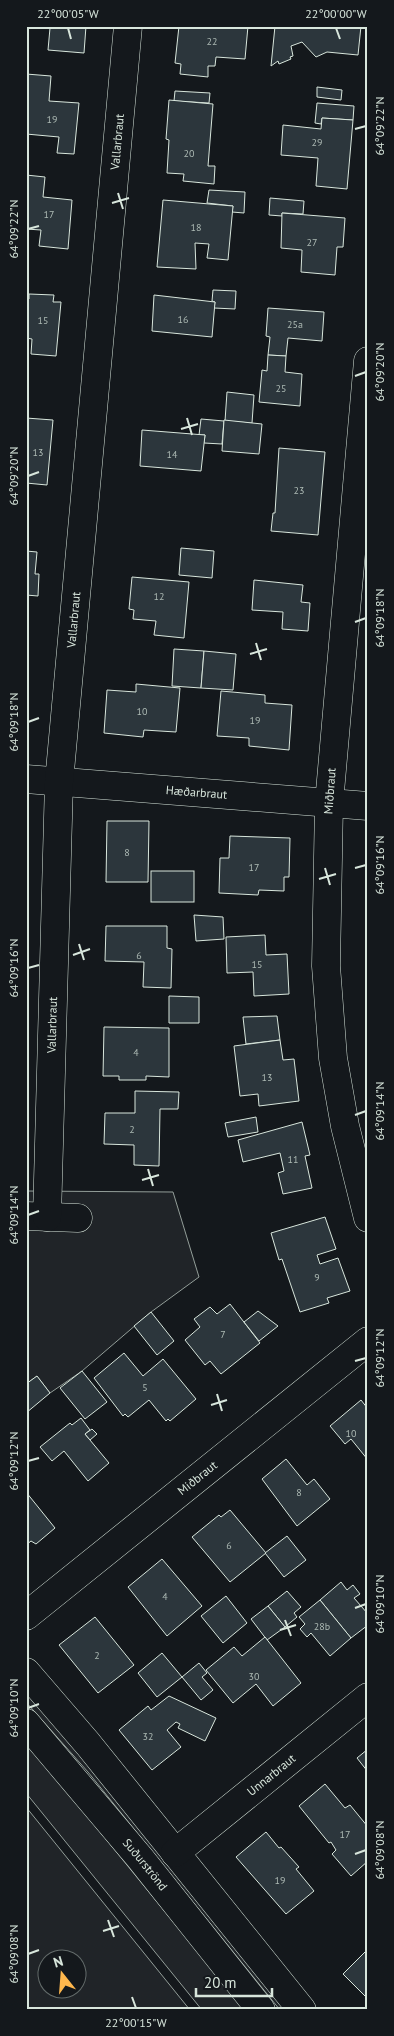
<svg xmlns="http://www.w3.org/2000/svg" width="394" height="2036" font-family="'PT Sans',sans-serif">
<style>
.green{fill:#202428;stroke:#939e99;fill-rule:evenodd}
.building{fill:#2c363c;stroke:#d8e6dc}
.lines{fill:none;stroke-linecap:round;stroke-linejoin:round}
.minor-casing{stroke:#d8e6dc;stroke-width:29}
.minor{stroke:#14181c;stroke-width:28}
.ticks{fill:none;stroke:#d8e6dc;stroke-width:2}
.labels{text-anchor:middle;stroke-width:4;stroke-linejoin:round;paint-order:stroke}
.number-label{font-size:10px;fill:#adbab4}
.street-label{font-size:12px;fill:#d8e6dc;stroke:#14181c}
.neatline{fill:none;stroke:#d8e6dc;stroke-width:2}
.ticks-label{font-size:12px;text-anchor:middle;fill:#d8e6dc}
</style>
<rect width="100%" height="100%" fill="#14181c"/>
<g class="green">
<path d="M26 1191 173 1192 199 1277 151 1312 82 1371 50 1393 37 1376 26 1384Z"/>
<path d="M26 1687 288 2010H280L88 1772 26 1702Z"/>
<path d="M26 1741 245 2010H202L26 1793Z"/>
<path d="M26 1807 190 2010H26ZM78 1958V1988H48V1958Z"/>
</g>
<g class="building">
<path d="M53 26H86L84 53 48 50 50 28Z"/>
<path d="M179 26H248L245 59 216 57 215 66H208V77L180 74 181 64 175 63Z"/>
<path d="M275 26H361L358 55 327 52 316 57 302 42 291 46 293 56 290 57 291 59 279 64 278 61 271 66Z"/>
<path d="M26 74 51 76 49 101 79 103 74 154 57 153 59 137 26 134Z"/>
<path d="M317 87 342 90 341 100 317 97Z"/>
<path d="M175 91 210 93 209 103 174 101Z"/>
<path d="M169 100 213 104 208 166H215L214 184 183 181 184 174 167 173 169 140 166 139Z"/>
<path d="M317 103 354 106 353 120 322 118 321 124 315 123Z"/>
<path d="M322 118 353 120 347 189 316 186 318 158 281 155 283 125 321 129Z"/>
<path d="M26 175 45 177 43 197 72 200 68 249 39 246 41 230 26 229Z"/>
<path d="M209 190 245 192 244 213 232 212 233 206 207 203Z"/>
<path d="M270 198 304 201 303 214 282 213V216L269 215Z"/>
<path d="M163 200 233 206 228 260 207 258 209 244 195 243 196 269 157 267Z"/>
<path d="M282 213 345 218 343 247H337L335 275 301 272 302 250 281 248Z"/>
<path d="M213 290 236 291 235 309 214 308 215 302 212 301Z"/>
<path d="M29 294 54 295 53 302H61L56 356 31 354 32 339 26 338V299H29Z"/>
<path d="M154 295 215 302 212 337 152 331Z"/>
<path d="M268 308 324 312 322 341 288 338 286 356 268 355 270 337 266 336Z"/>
<path d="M268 355 286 356 285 372 302 374 300 406 259 402 262 370 267 371Z"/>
<path d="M227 392 254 395 252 423 225 421Z"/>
<path d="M26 418 53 420 47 485 26 483Z"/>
<path d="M201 419 224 421 222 444 204 443 205 435H199Z"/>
<path d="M224 420 262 424 259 454 222 451Z"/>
<path d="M142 430 205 435 201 471 140 466Z"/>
<path d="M279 448 325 452 318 535 271 531 273 513H275Z"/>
<path d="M181 548 214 551 212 578 179 575Z"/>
<path d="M26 551 37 552 35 574H39L38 596 26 595Z"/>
<path d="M132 577 189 582 184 638 154 635 156 621 133 619 134 610 129 609Z"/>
<path d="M254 580 303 585 301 602 310 603 308 631 282 629 283 612 252 610Z"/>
<path d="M174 649 204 651 201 688 172 686Z"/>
<path d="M204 651 236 654 233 690 201 688Z"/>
<path d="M136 684 180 688 176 732 144 730 143 737 104 733 107 690 136 692Z"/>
<path d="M221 691 265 695V703L292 705 289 750 249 746V738L217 736Z"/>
<path d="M107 821H149L148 882H106Z"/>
<path d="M230 836 290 838 289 877H284V891L259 890 258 895 219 893 220 858H229Z"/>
<rect x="151" y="871" width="43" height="31"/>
<path d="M194 915 223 917 224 939 196 941Z"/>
<path d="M106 926H167V948L172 949 171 988 143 987 144 962 105 961Z"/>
<path d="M265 935 266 955 287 954 289 994 254 996 253 972 227 973 226 937Z"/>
<path d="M169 996 199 997V1023H169Z"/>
<path d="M277 1016 280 1040 246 1044 243 1017Z"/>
<path d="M104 1027 169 1028V1077L146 1076V1080H119V1076H103Z"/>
<path d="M280 1040 283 1060 294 1059 299 1101 259 1106 258 1094 240 1096 234 1046Z"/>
<path d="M135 1091 179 1092 178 1109H160L159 1166 134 1165V1145L104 1144 105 1113H135Z"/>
<path d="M256 1117 258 1132 228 1137 225 1123Z"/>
<path d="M302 1122 310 1155 305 1156 312 1188 283 1194 278 1173 284 1171 280 1153 243 1162 238 1140Z"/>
<path d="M325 1217 336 1249 317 1255 320 1264 338 1258 350 1291 327 1298 329 1303 300 1312 282 1259 279 1260 271 1233Z"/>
<path d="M230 1304 260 1343 221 1374 210 1361 205 1365 185 1340 200 1327 194 1319 210 1307 217 1314Z"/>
<path d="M258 1311 278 1326 259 1341 244 1322Z"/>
<path d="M151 1312 174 1341 157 1355 134 1326Z"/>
<path d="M124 1353 143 1376 163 1359 196 1399 170 1421 168 1419 166 1421 149 1400 128 1417 125 1414 123 1416 94 1378Z"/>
<path d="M82 1371 107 1402 85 1419 60 1388Z"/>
<path d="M37 1376 50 1393 26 1413V1384Z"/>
<path d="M361 1400 368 1409V1460L351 1439 345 1444 330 1426Z"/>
<path d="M81 1418 90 1430 85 1434 109 1463 88 1481 64 1451 52 1461 40 1447 70 1423 72 1425Z"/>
<path d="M92 1429 97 1434 90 1440 85 1434Z"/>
<path d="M286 1459 307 1485 314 1479 330 1499 297 1526 262 1479Z"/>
<path d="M26 1492 55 1528 36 1544 31 1541 26 1545Z"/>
<path d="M230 1510 266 1553 230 1582 192 1537 219 1515 221 1517Z"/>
<path d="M287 1536 306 1560 284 1577 265 1553Z"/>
<path d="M162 1559 202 1606 167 1636 128 1587Z"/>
<path d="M341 1582 347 1590 353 1585 360 1594 354 1598 368 1614V1625L351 1638 320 1600Z"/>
<path d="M287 1591 301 1607 294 1613 297 1617 285 1627 268 1606Z"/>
<path d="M226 1596 247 1623 223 1643 201 1616Z"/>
<path d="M320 1600 351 1638 330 1656 311 1633 307 1637 300 1629 305 1624 299 1617Z"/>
<path d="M268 1606 285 1627 267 1640 251 1619Z"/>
<path d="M95 1617 134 1665 98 1693 59 1645Z"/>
<path d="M265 1637 301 1683 273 1706 256 1684 233 1703 206 1670 234 1647 242 1656Z"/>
<path d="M162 1653 182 1677 157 1697 138 1673Z"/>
<path d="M199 1663 207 1673 202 1677 213 1690 201 1700 182 1677Z"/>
<path d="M169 1696 216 1718 205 1741 178 1728 180 1724 176 1722 167 1730 181 1747 152 1770 119 1730 148 1706 151 1710Z"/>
<path d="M368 1749V1772L357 1758Z"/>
<path d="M325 1784 345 1808 350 1805 368 1827V1861L351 1876 332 1854 336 1850 331 1842 329 1843 299 1806Z"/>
<path d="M266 1832 279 1848 281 1847 299 1867 296 1869 314 1891 286 1914 236 1857Z"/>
<path d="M366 1951 368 1953V1999L343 1974Z"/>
</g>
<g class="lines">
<defs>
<g id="minor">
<path d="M368 361 329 803 326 966 333 1058 345 1126 368 1218"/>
<path id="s1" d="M26 779 368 806"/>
<path d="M26 1216 78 1218"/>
<path id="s2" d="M47 1217 59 782 128 26"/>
<path id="s3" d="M26 1616 368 1341"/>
<path d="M26 1672 88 1744 302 2010"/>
<path id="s4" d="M26 1723 140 1858 261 2010"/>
<path id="s5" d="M175 1853 368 1697"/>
</g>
</defs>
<use href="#minor" class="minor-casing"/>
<use href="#minor" class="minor"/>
</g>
<path class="ticks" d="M68 28 71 39M336 28 340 39M355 129 366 126M118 193 123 209M112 203 129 198M28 229 39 226M355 376 366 372M187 418 192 435M181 429 198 424M28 476 39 472M355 622 366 618M256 643 261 660M250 654 267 649M28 722 39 718M325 868 330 885M355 868 366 865M319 879 336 874M79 944 84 960M73 955 90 949M28 968 39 965M355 1115 366 1111M148 1169 153 1186M142 1180 159 1175M28 1215 39 1211M355 1361 366 1358M217 1394 222 1411M211 1405 227 1400M28 1461 39 1458M355 1608 366 1604M285 1620 291 1636M280 1630 296 1625M28 1708 39 1704M355 1854 366 1850M108 1920 114 1937M103 1931 119 1926M28 1954 39 1950M132 1997 136 2008"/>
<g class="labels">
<g class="number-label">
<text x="212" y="45">22</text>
<text x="52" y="123">19</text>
<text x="317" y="146">29</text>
<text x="189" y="157">20</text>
<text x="49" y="218">17</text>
<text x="196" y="231">18</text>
<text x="312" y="246">27</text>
<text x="183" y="323">16</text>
<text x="43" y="324">15</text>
<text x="295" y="328">25a</text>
<text x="281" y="392">25</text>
<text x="38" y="456">13</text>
<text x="172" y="458">14</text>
<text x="299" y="494">23</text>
<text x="159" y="600">12</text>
<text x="142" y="715">10</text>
<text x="255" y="724">19</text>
<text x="127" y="856">8</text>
<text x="254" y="871">17</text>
<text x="139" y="959">6</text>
<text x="257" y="968">15</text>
<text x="136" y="1056">4</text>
<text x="267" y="1081">13</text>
<text x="132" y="1133">2</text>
<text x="293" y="1163">11</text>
<text x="317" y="1281">9</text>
<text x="223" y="1338">7</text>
<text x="145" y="1391">5</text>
<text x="351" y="1437">10</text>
<text x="299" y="1496">8</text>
<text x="229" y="1549">6</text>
<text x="165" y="1600">4</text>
<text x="322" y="1630">28b</text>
<text x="97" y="1659">2</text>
<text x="254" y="1680">30</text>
<text x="148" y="1740">32</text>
<text x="345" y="1838">17</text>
<text x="280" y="1884">19</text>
</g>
<g class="street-label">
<text dy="4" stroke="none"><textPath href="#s2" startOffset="1078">Vallarbraut</textPath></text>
<text dy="4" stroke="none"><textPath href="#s2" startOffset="598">Vallarbraut</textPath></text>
<text transform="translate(330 791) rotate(-86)" y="4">Miðbraut</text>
<text dy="4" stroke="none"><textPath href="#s1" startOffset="171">Hæðarbraut</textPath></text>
<text dy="4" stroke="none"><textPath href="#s2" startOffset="192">Vallarbraut</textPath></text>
<text dy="4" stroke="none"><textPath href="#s3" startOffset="220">Miðbraut</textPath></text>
<text dy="4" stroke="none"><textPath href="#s5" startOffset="124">Unnarbraut</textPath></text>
<text dy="4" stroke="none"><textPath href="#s4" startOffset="185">Suðurströnd</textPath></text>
</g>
</g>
<rect width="394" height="2036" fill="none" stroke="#14181c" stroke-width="55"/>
<g transform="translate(62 1974) rotate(343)"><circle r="24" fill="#14181c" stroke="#626a69"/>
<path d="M0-4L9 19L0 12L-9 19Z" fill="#ffb74d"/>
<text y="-8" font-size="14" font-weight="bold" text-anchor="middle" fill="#d8e6dc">N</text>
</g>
<path d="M196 1988v8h76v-8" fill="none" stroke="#d8e6dc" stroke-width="2.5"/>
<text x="204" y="1988" font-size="15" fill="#d8e6dc" stroke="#14181c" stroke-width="4" paint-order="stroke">20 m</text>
<rect x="28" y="28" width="338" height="1980" class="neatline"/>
<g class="ticks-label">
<text x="68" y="18">22°00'05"W</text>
<text x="336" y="18">22°00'00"W</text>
<text transform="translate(380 126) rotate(-90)" y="4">64°09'22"N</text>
<text transform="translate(14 229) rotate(-90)" y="4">64°09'22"N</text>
<text transform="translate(380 372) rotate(-90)" y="4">64°09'20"N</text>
<text transform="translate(14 476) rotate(-90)" y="4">64°09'20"N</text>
<text transform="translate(380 618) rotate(-90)" y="4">64°09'18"N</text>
<text transform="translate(14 722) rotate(-90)" y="4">64°09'18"N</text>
<text transform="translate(380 865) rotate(-90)" y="4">64°09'16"N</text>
<text transform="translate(14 968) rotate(-90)" y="4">64°09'16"N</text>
<text transform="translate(380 1111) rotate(-90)" y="4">64°09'14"N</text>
<text transform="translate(14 1215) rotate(-90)" y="4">64°09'14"N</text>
<text transform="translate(380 1358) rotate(-90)" y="4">64°09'12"N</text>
<text transform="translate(14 1461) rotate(-90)" y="4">64°09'12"N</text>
<text transform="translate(380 1604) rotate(-90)" y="4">64°09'10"N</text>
<text transform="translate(14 1708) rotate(-90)" y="4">64°09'10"N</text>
<text transform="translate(380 1850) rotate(-90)" y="4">64°09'08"N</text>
<text transform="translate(14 1954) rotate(-90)" y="4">64°09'08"N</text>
<text x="136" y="2027">22°00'15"W</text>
</g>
</svg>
